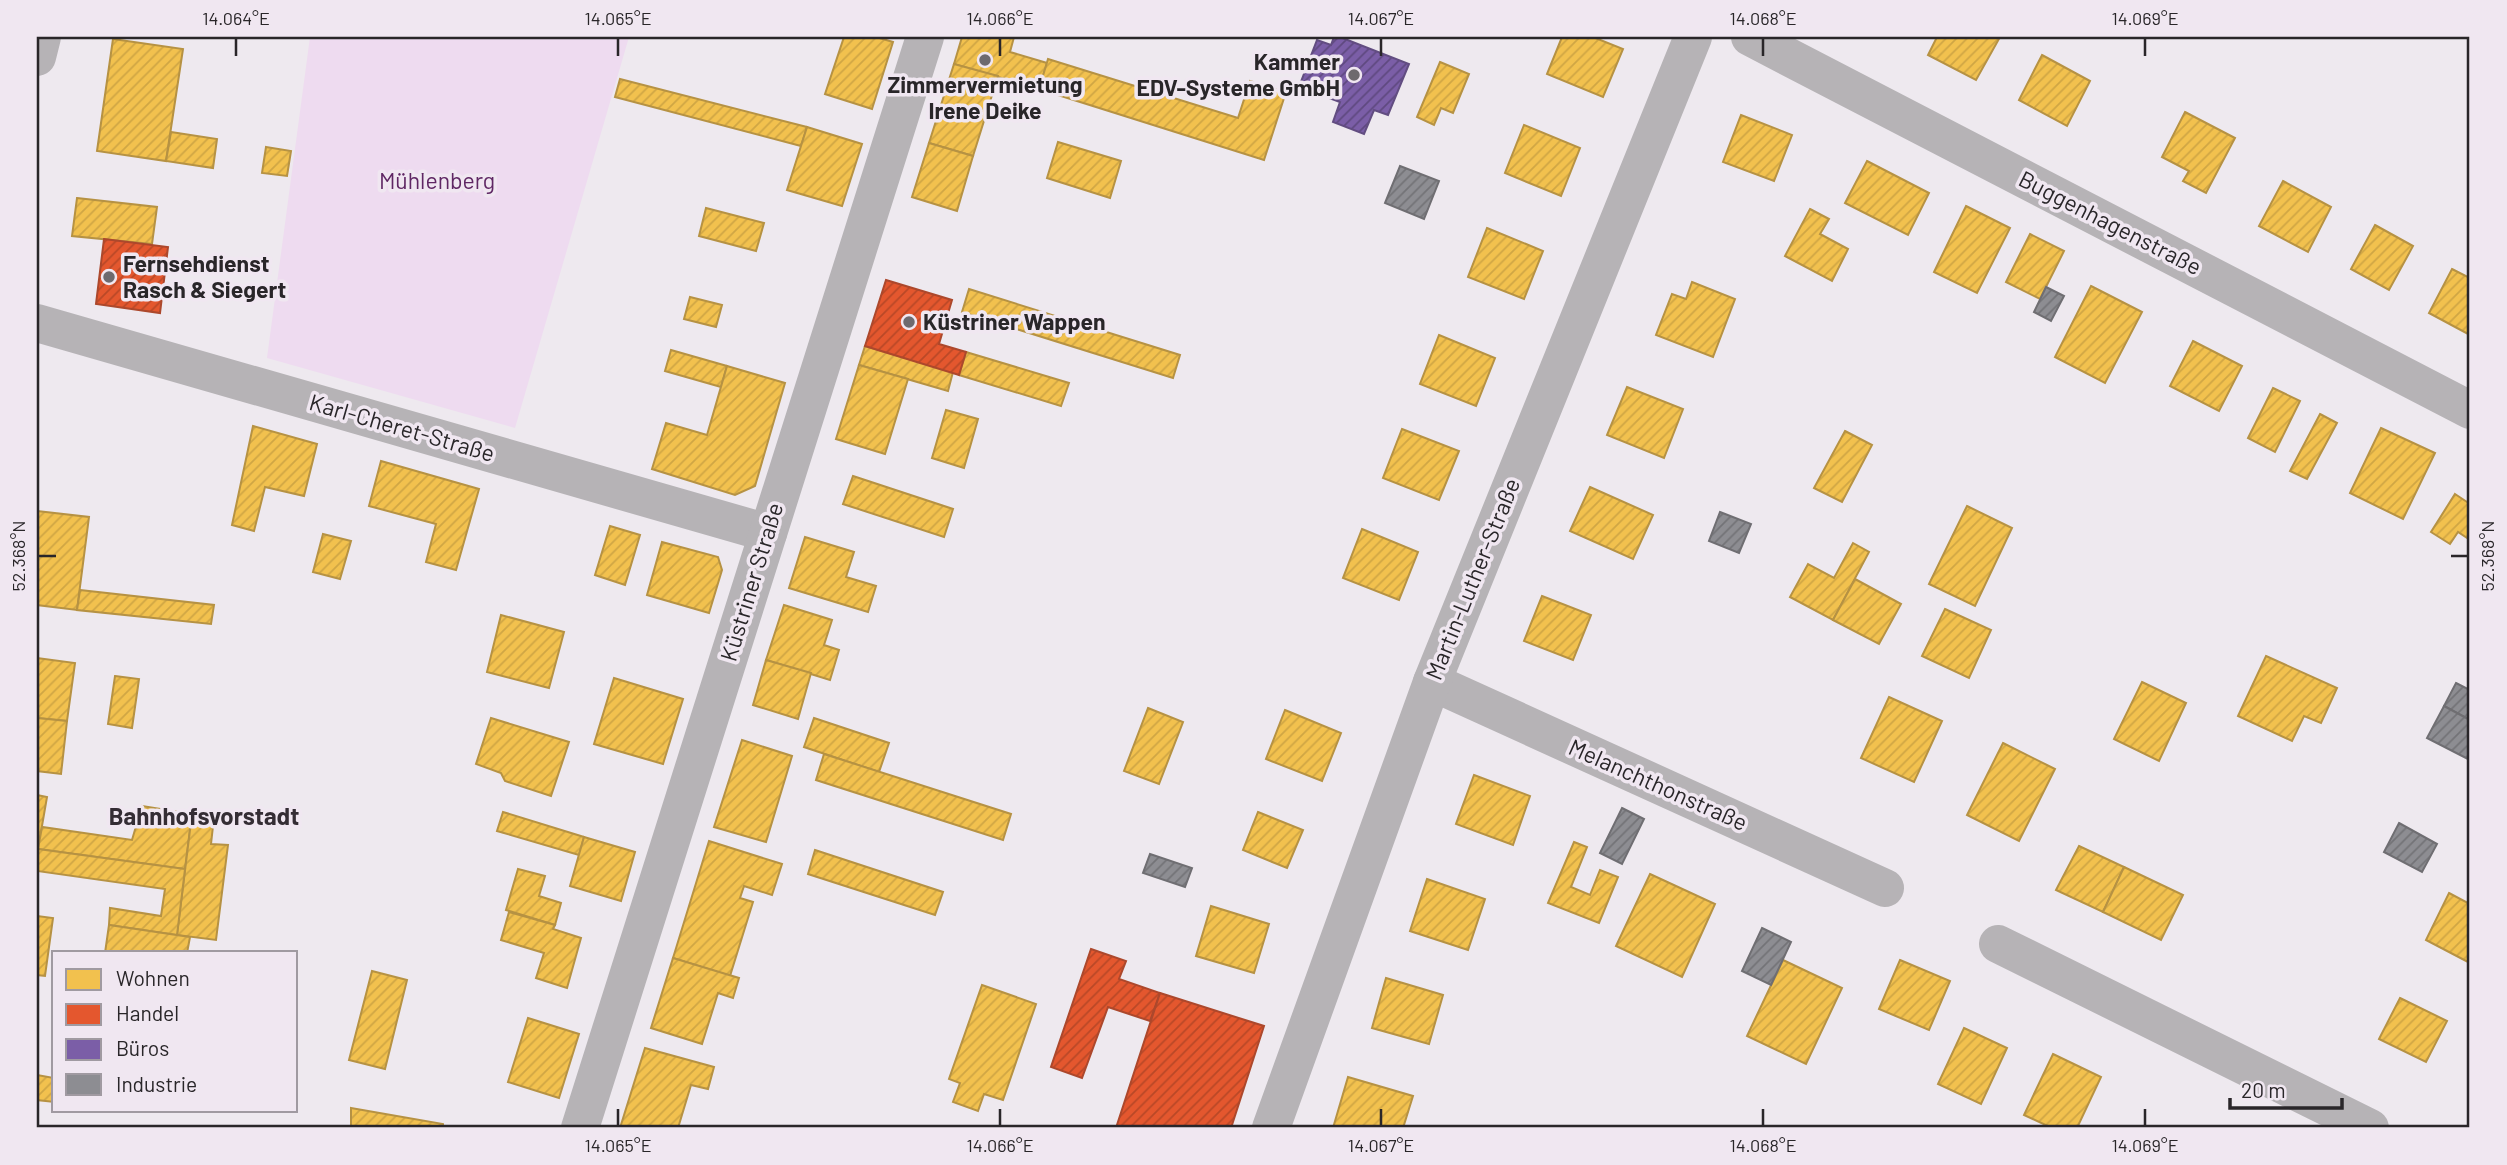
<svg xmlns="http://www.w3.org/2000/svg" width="2507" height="1165" font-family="Barlow,sans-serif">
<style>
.green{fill:#eedbf0}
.homes{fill:url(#homes-hatch);stroke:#b69243;stroke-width:2}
.shops{fill:url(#shops-hatch);stroke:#ac482c;stroke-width:2}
.offices{fill:url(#offices-hatch);stroke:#624d81;stroke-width:2}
.industry{fill:url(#industry-hatch);stroke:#6f6e72;stroke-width:2}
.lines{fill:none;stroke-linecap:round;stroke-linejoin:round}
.minor{stroke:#b6b3b6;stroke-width:38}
.ticks{fill:none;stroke:#292629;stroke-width:2.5}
.poi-dot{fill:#6e6a6e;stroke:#f0e7f1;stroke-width:2.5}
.labels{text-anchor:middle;stroke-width:7;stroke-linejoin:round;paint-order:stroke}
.poi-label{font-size:23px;font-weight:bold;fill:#292629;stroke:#f0e7f1;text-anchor:start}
.park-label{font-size:23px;fill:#5f2764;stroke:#f0e7f1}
.street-label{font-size:23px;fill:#292629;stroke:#f0e7f1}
.neighbourhood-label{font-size:24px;font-weight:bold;fill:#342d34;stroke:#f0e7f1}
.neatline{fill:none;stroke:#292629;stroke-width:2.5}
.ticks-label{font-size:18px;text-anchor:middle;fill:#292629}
</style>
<defs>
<pattern id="homes-hatch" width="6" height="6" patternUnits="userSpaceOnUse" patternTransform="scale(1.75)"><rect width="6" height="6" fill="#f2c14e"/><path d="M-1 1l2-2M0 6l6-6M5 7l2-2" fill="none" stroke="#d0a644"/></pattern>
<pattern id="shops-hatch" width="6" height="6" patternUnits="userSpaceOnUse" patternTransform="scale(1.75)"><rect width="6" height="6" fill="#e4572e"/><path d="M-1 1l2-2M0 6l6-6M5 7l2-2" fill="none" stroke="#b94827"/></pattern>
<pattern id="offices-hatch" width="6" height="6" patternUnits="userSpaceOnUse" patternTransform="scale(1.75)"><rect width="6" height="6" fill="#7b5ea7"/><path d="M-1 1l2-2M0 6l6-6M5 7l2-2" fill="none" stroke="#5f4980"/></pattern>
<pattern id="industry-hatch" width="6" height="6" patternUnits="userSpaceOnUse" patternTransform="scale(1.75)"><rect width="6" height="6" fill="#8d8d92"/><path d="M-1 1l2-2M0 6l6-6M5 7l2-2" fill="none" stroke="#737377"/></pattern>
</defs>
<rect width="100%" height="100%" fill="#eee9ef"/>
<path class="green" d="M310 37H629L515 428 267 358Z"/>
<g class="homes">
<path d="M844 37H876L893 42 872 109 825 94Z"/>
<path d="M962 37H1014L1010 52 1047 63 1039 89 954 64Z"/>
<path d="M1562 37H1593L1623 49 1603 97 1547 74Z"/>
<path d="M1937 37H2000L1976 80 1928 55Z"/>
<path d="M113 39 183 49 166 161 97 151Z"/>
<path d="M2042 55 2090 81 2067 126 2019 100Z"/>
<path d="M1048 59 1238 118 1250 81 1286 92 1264 160 1039 89Z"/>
<path d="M1440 62 1469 74 1453 113 1441 108 1434 125 1417 117Z"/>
<path d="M954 64 998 76 973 156 929 143Z"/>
<path d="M620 79 807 127 801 146 615 97Z"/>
<path d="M2185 112 2235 138 2206 193 2183 181 2189 171 2162 157Z"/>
<path d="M1741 115 1792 135 1774 181 1723 162Z"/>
<path d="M1524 125 1580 148 1561 196 1505 173Z"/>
<path d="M807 127 862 144 842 206 787 190Z"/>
<path d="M171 132 217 139 213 168 166 161Z"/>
<path d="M1058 142 1121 161 1110 198 1047 178Z"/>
<path d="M929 143 973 156 957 211 912 197Z"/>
<path d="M266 147 291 151 287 176 262 173Z"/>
<path d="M1867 161 1929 193 1908 235 1845 203Z"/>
<path d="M2283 181 2331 207 2308 252 2259 226Z"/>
<path d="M77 198 157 207 152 244 72 236Z"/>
<path d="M1966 206 2010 228 1977 293 1934 272Z"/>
<path d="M706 208 764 223 756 251 699 236Z"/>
<path d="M1810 209 1829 219 1820 234 1848 249 1832 281 1785 256Z"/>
<path d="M2375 225 2413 246 2389 290 2351 269Z"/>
<path d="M1487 228 1543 251 1524 299 1468 277Z"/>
<path d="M2030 234 2064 251 2040 299 2006 282Z"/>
<path d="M2452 269 2470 278V335L2429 313Z"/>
<path d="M1692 282 1735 299 1713 357 1656 335 1672 294 1686 299Z"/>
<path d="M2091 286 2142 312 2105 383 2055 357Z"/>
<path d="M969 289 1180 355 1173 378 962 312Z"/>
<path d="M690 297 722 305 716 327 684 319Z"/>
<path d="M1439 335 1495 358 1476 406 1420 384Z"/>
<path d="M2193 341 2242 366 2219 411 2170 386Z"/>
<path d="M865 346 953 372 948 391 859 365Z"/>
<path d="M671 350 727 366 721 387 665 371Z"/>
<path d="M966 352 1069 383 1061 406 959 375Z"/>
<path d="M859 365 908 379 885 454 836 439Z"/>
<path d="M727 366 785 383 755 486 735 495 652 469 666 423 707 435Z"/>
<path d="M1627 387 1683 409 1664 458 1607 435Z"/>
<path d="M2273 388 2300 401 2275 452 2248 438Z"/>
<path d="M946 410 978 419 964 468 932 458Z"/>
<path d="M2320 414 2337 423 2307 479 2290 471Z"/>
<path d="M253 426 317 444 304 496 265 487 254 531 232 525Z"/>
<path d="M2381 428 2435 453 2403 519 2350 493Z"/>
<path d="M1402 429 1459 451 1439 500 1383 478Z"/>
<path d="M1845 431 1872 445 1842 502 1814 488Z"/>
<path d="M381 461 479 489 456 570 426 562 436 524 369 506Z"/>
<path d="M853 476 953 509 944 537 843 504Z"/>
<path d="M1590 487 1653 515 1633 559 1570 531Z"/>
<path d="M2455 494 2470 504V540L2458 532 2450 544 2431 532Z"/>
<path d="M1967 506 2012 528 1975 606 1929 584Z"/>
<path d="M37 511 89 517 77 610 37 605Z"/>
<path d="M610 526 640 535 625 585 595 575Z"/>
<path d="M1362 529 1418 552 1399 600 1343 578Z"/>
<path d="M323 534 351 541 340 579 313 572Z"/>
<path d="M805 537 854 552 846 577 876 586 868 612 789 588Z"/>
<path d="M662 542 718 557 722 570 709 613 647 595Z"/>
<path d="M1853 543 1869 552 1833 620 1790 597 1808 564 1834 578Z"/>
<path d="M1855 579 1901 604 1879 644 1833 620Z"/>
<path d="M80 590 214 605 211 624 77 610Z"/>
<path d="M1542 596 1591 615 1573 660 1524 641Z"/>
<path d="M784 605 832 620 824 645 839 650 830 680 766 660Z"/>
<path d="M1945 609 1991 630 1969 678 1922 656Z"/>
<path d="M501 615 564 632 549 688 487 672Z"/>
<path d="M2266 656 2337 688 2321 723 2304 716 2292 741 2238 716Z"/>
<path d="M37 658 75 663 67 721 37 718Z"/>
<path d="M766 660 811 673 798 719 753 705Z"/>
<path d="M115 676 139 679 132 728 108 724Z"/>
<path d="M614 678 683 699 663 764 594 744Z"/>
<path d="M2142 682 2186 703 2159 761 2114 739Z"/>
<path d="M1889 697 1942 721 1914 782 1861 758Z"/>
<path d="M1148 708 1183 722 1159 784 1124 771Z"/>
<path d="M1285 710 1341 733 1322 781 1266 759Z"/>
<path d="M37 718 67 721 61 774 37 771Z"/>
<path d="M491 718 569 742 551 796 505 781 501 773 476 764Z"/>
<path d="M814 718 889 743 879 772 804 747Z"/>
<path d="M742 740 792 756 766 842 714 827Z"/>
<path d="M2003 743 2055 769 2019 841 1967 815Z"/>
<path d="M824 754 1011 814 1003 840 816 780Z"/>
<path d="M1474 775 1530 796 1513 845 1456 824Z"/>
<path d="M37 795 47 797 38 849H37Z"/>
<path d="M142 806 192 814 185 869 38 849 42 827 132 840Z"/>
<path d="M503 812 584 837 579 855 497 831Z"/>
<path d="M1258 812 1303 830 1287 868 1243 850Z"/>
<path d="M192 814 214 817 211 844 228 845 216 940 177 935Z"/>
<path d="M584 837 635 852 621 901 570 886Z"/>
<path d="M709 841 782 864 772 895 744 886 740 898 753 902 730 976 673 958Z"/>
<path d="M1574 842 1587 847 1571 887 1590 895 1600 870 1618 877 1599 923 1548 903Z"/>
<path d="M2079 846 2124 867 2103 912 2056 890Z"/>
<path d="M38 849 185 869 177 935 109 925 110 908 161 916 165 889 37 871Z"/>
<path d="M815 850 943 892 935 915 808 874Z"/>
<path d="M2124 867 2183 895 2161 940 2103 912Z"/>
<path d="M518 869 545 876 539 896 561 903 555 925 506 910Z"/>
<path d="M1650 874 1715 904 1682 977 1616 946Z"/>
<path d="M1427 879 1485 899 1468 950 1410 931Z"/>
<path d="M2449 893 2470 904V963L2426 940Z"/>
<path d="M1211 906 1269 924 1254 973 1196 956Z"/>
<path d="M509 912 555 925 553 929 581 938 567 988 536 978 544 953 501 940Z"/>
<path d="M37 916 53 918 45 976 37 975Z"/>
<path d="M109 925 190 937 187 953H105Z"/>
<path d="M673 958 739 978 733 998 718 993 702 1044 651 1028Z"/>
<path d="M1783 960 1842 988 1806 1064 1747 1036Z"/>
<path d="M1900 960 1950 981 1929 1030 1879 1009Z"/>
<path d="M372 971 407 980 385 1069 349 1060Z"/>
<path d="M1386 978 1443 995 1429 1044 1372 1028Z"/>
<path d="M982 985 1036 1004 1003 1100 984 1094 978 1111 953 1102 960 1083 949 1079Z"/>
<path d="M2400 998 2447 1021 2426 1062 2379 1039Z"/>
<path d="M528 1018 579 1034 559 1098 508 1082Z"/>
<path d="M1964 1028 2007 1048 1981 1104 1938 1084Z"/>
<path d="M645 1048 714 1067 708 1089 691 1085 678 1128H620Z"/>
<path d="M2053 1054 2101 1077 2077 1128H2052L2024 1115Z"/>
<path d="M37 1075 54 1078V1102L37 1100Z"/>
<path d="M1348 1077 1413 1096 1403 1128H1333Z"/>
<path d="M351 1108 443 1124V1128H351Z"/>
</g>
<g class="shops">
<path d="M104 239 168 247 160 313 96 304Z"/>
<path d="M886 280 952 300 939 344 966 352 959 375 865 346Z"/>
<path d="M1091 949 1126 961 1119 979 1160 993 1150 1021 1108 1007 1082 1078 1051 1067Z"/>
<path d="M1160 993 1264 1026 1231 1128H1116Z"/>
</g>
<path class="offices" d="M1334 37H1340L1409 64 1388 115 1374 110 1364 134 1333 122 1340 102 1299 87 1317 40 1331 45Z"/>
<g class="industry">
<path d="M1400 166 1439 181 1424 219 1385 203Z"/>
<path d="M2046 287 2064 296 2051 321 2034 312Z"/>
<path d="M1720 512 1751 524 1739 553 1709 541Z"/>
<path d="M2456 683 2470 690V720L2444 706Z"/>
<path d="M2444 706 2470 720V760L2427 738Z"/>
<path d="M1622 808 1644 819 1622 864 1600 853Z"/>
<path d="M2399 823 2437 844 2422 872 2384 852Z"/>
<path d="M1150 854 1192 868 1185 887 1143 873Z"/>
<path d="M1762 928 1791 942 1771 985 1742 971Z"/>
</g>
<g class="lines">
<g class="minor">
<path d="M1750 37 2470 410"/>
<path d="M37 57 42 37"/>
<path d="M37 323 768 533"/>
<path d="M1432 682 1885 888"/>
<path d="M1998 944 2370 1128"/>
<path d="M580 1128 925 37"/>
<path d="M1271 1128 1432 682 1693 37"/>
</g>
</g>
<path class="ticks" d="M236 38V56M618 38V56M1000 38V56M1381 38V56M1763 38V56M2145 38V56M38 556H56M2451 556H2468M618 1109V1126M1000 1109V1126M1381 1109V1126M1763 1109V1126M2145 1109V1126"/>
<g class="poi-dot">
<circle cx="985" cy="60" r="7"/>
<circle cx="1354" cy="75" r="7"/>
<circle cx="109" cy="277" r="7"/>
<circle cx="909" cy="322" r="7"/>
</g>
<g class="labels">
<g class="poi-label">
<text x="1340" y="70" text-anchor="end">Kammer<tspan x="1340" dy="26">EDV-Systeme GmbH</tspan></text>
<text x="985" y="93" text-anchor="middle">Zimmervermietung<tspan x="985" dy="26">Irene Deike</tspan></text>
<text x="123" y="272">Fernsehdienst<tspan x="123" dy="26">Rasch &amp; Siegert</tspan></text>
<text x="923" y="330">Küstriner Wappen</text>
</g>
<g class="park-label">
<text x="437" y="189">Mühlenberg</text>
</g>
<g class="street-label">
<text transform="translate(2110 223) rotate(27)" y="8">Buggenhagenstraße</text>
<text transform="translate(402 428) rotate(16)" y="8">Karl-Cheret-Straße</text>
<text transform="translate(1473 579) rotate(-68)" y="8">Martin-Luther-Straße</text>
<text transform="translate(752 582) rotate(-73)" y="8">Küstriner Straße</text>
<text transform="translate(1658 785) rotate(24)" y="8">Melanchthonstraße</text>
</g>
<g class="neighbourhood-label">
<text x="204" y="825">Bahnhofsvorstadt</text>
</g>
</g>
<rect width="2507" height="1165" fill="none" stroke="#f0e7f1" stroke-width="77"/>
<rect x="52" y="951" width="245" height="161" fill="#f0e7f1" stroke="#a09aa1" stroke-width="2"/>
<rect x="66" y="969" width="35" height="21" fill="#f2c14e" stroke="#a09aa1" stroke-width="2"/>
<text x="116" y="986" font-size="21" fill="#292629">Wohnen</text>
<rect x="66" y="1004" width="35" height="21" fill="#e4572e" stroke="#a09aa1" stroke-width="2"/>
<text x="116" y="1021" font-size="21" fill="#292629">Handel</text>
<rect x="66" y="1039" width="35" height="21" fill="#7b5ea7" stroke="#a09aa1" stroke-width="2"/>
<text x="116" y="1056" font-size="21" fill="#292629">Büros</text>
<rect x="66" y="1074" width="35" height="21" fill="#8d8d92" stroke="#a09aa1" stroke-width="2"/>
<text x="116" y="1092" font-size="21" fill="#292629">Industrie</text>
<path d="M2230 1098v10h112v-10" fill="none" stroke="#292629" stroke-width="3.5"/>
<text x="2241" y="1098" font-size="21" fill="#292629" stroke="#f0e7f1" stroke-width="5" paint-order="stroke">20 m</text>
<rect x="38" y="38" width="2430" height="1088" class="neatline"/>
<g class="ticks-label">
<text x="236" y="25">14.064°E</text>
<text x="618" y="25">14.065°E</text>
<text x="1000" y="25">14.066°E</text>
<text x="1381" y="25">14.067°E</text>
<text x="1763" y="25">14.068°E</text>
<text x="2145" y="25">14.069°E</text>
<text transform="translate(19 556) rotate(-90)" y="6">52.368°N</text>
<text transform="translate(2488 556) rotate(-90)" y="6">52.368°N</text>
<text x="618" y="1152">14.065°E</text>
<text x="1000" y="1152">14.066°E</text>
<text x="1381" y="1152">14.067°E</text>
<text x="1763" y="1152">14.068°E</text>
<text x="2145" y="1152">14.069°E</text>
</g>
</svg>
